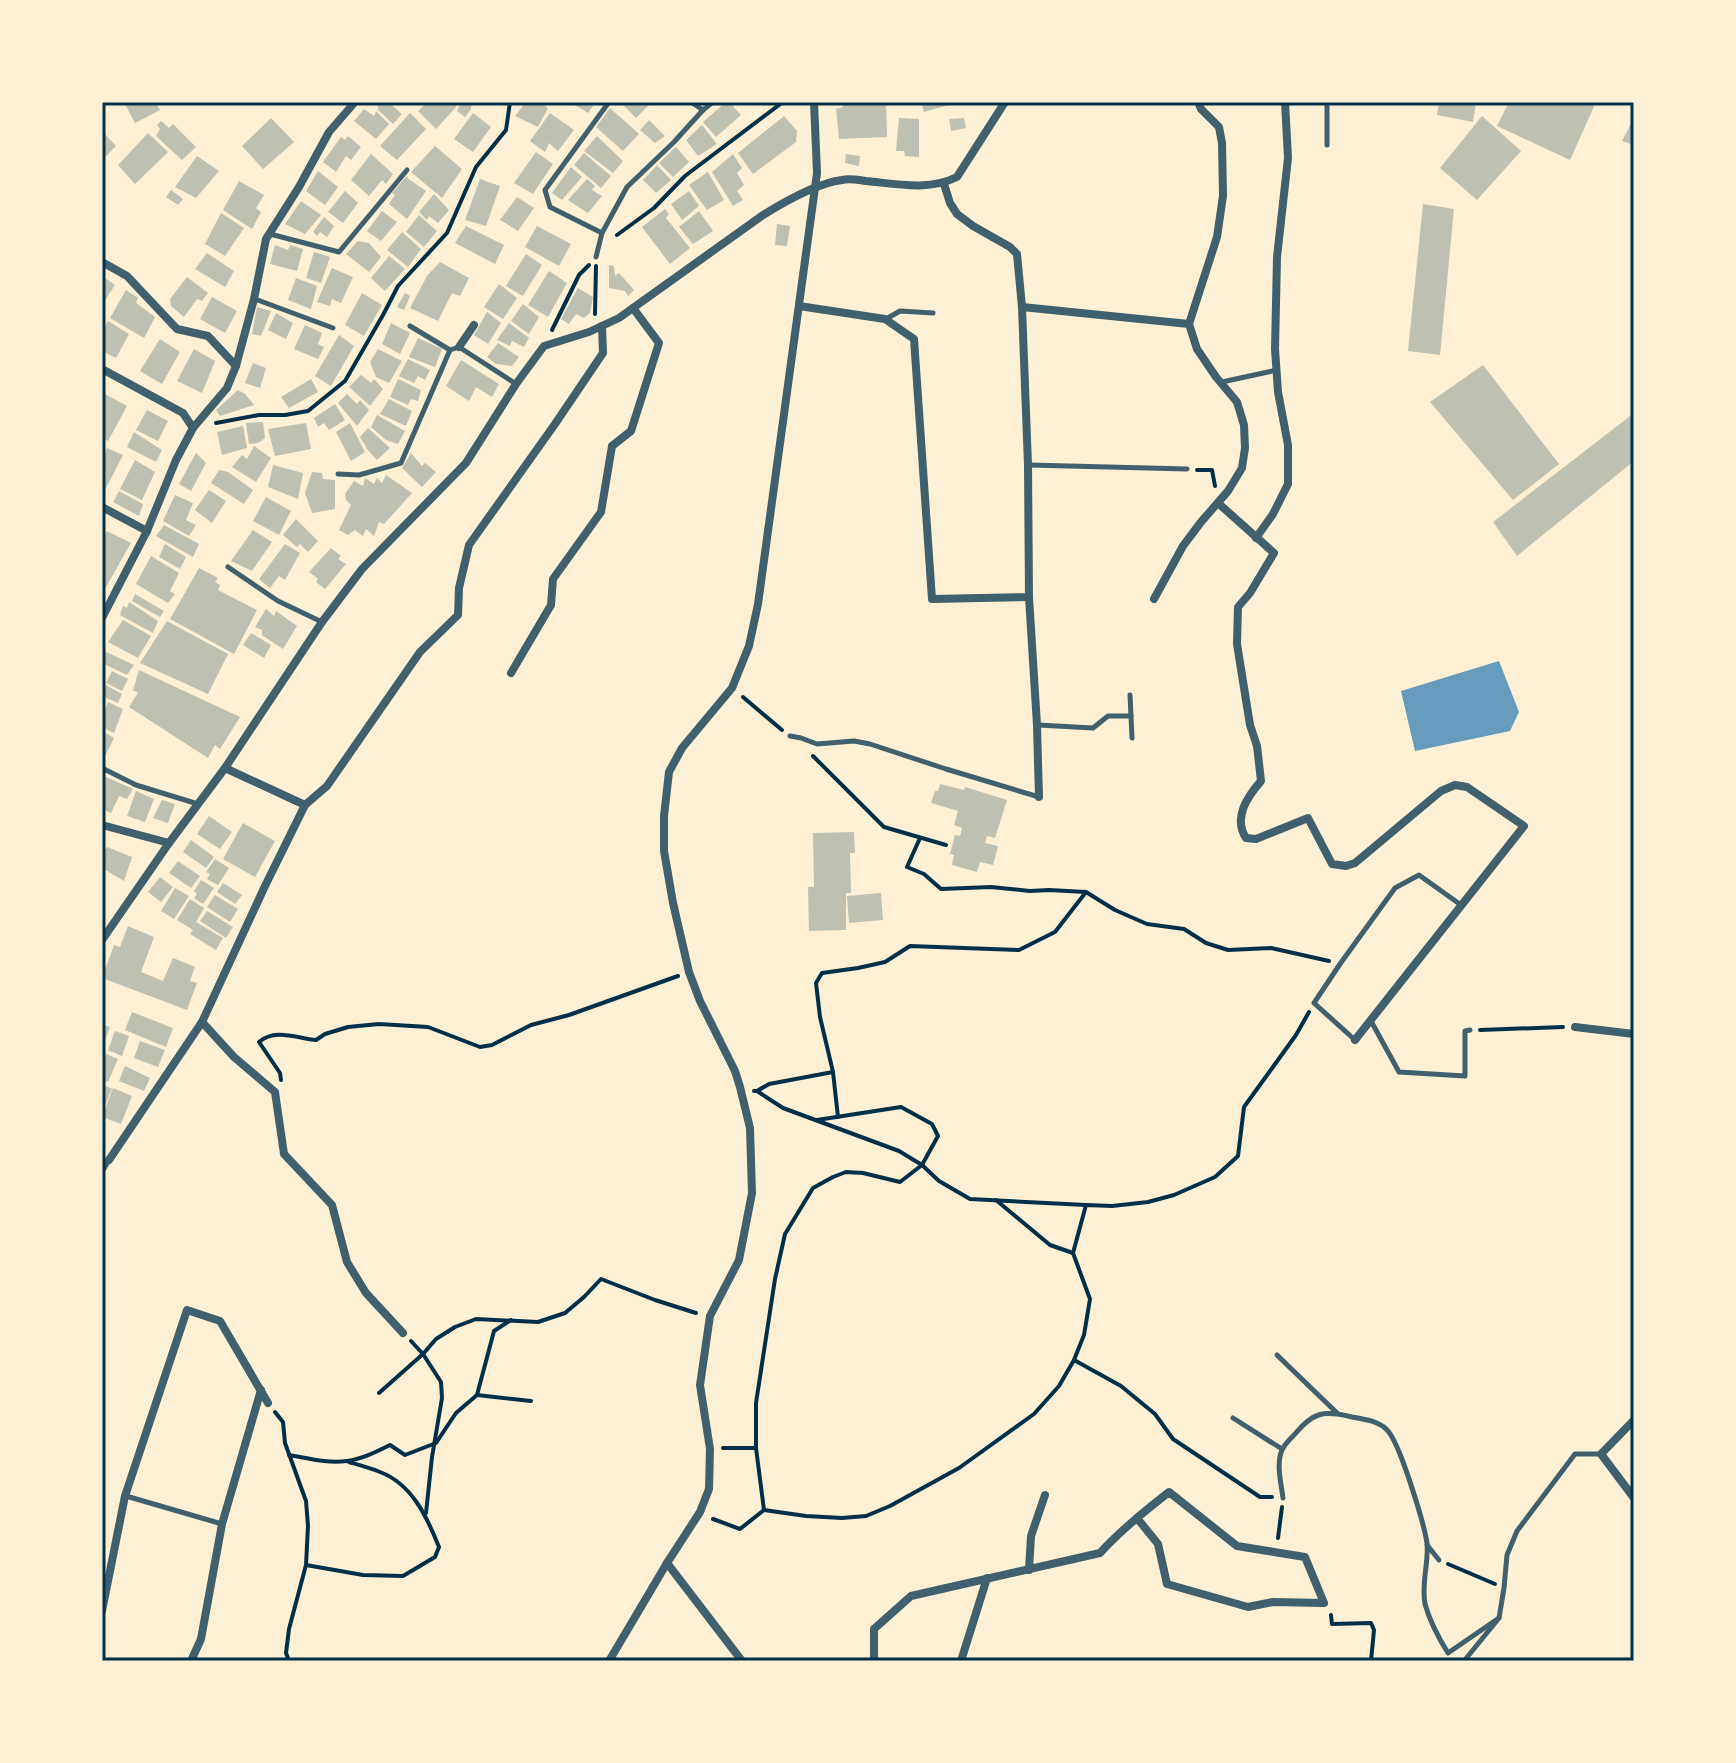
<svg xmlns="http://www.w3.org/2000/svg" width="1736" height="1763" font-family="Arial,sans-serif">
<style>
.water{fill:#669bbc}
.building{fill:#bec0b2}
.lines{fill:none;stroke-linecap:round;stroke-linejoin:round}
.path{stroke:#003049;stroke-width:4}
.service{stroke:#3f606c;stroke-width:5}
.minor{stroke:#3f606c;stroke-width:8}
.neatline{fill:none;stroke:#003049;stroke-width:3}
</style>
<rect width="100%" height="100%" fill="#fdf0d5"/>
<path class="water" d="M1499 661 1519 712 1510 731 1415 751 1401 691Z"/>
<g class="building">
<path d="M124 102H155L160 110 135 123Z"/>
<path d="M374 102H388L402 114 393 124 378 110V106Z"/>
<path d="M428 102H454L456 107 436 129 418 111Z"/>
<path d="M461 102H472L471 109 465 117 457 111Z"/>
<path d="M526 102H539L548 108 538 127 515 116Z"/>
<path d="M570 102H596L588 113Z"/>
<path d="M620 102H652L636 118Z"/>
<path d="M726 102H729L741 115 716 137 703 122Z"/>
<path d="M843 102H886L887 137 839 139 836 109 843 107Z"/>
<path d="M921 102H956V103L924 112Z"/>
<path d="M1439 102H1476L1473 122 1437 115Z"/>
<path d="M1509 102H1596L1570 160 1497 126Z"/>
<path d="M610 108 639 134 623 151 596 127Z"/>
<path d="M364 109 374 116 376 111 389 124 376 139 354 121Z"/>
<path d="M410 113 426 129 397 160 380 146Z"/>
<path d="M473 113 491 127 473 152 454 139Z"/>
<path d="M550 113 574 130 558 151 549 143 545 152 530 141Z"/>
<path d="M784 116 797 131 796 142 753 174 738 153Z"/>
<path d="M1482 116 1521 151 1477 200 1440 168Z"/>
<path d="M271 118 294 142 263 169 242 146Z"/>
<path d="M899 118 919 119V157L905 156 904 151H896Z"/>
<path d="M964 118 966 128 951 131 949 119Z"/>
<path d="M1634 118V145L1622 141Z"/>
<path d="M649 120 665 136 655 143 640 130Z"/>
<path d="M161 121 169 128 173 124 196 147 182 160 156 136 160 129 157 125Z"/>
<path d="M702 125 717 144 698 156 686 140Z"/>
<path d="M102 131 116 146 102 160Z"/>
<path d="M148 133 168 152 135 184 118 165Z"/>
<path d="M348 136 361 147 351 160 346 156 336 172 323 162 341 137 345 140Z"/>
<path d="M597 136 623 161 613 173 584 151Z"/>
<path d="M435 146 462 169 442 198 411 172Z"/>
<path d="M676 147 689 162 673 177 659 163Z"/>
<path d="M536 152 553 164 533 194 514 183Z"/>
<path d="M584 153 611 176 601 188 574 165Z"/>
<path d="M371 154 393 174 386 184 382 180 369 196 351 180Z"/>
<path d="M733 154 742 168 737 173 744 185 737 191 743 200 733 206 712 172Z"/>
<path d="M846 154 860 156 859 166 845 163Z"/>
<path d="M197 156 219 171 196 198 175 187Z"/>
<path d="M657 165 671 180 656 193 643 180Z"/>
<path d="M571 167 582 177 562 200 552 193Z"/>
<path d="M318 171 338 187 325 205 306 191Z"/>
<path d="M708 172 724 200 707 210 689 185Z"/>
<path d="M406 177 426 191 407 219 389 204 395 195 392 193Z"/>
<path d="M480 179 500 186 486 226 465 220Z"/>
<path d="M587 179 595 186 592 190 602 196 588 213 568 200Z"/>
<path d="M239 181 264 195 256 208 261 212 252 229 223 210Z"/>
<path d="M171 190 183 199 178 205 166 197Z"/>
<path d="M345 191 358 203 343 223 328 212Z"/>
<path d="M689 191 699 206 682 220 671 204Z"/>
<path d="M434 194 449 210 438 223 429 216 427 220 419 212Z"/>
<path d="M517 197 534 208 518 231 500 220Z"/>
<path d="M301 201 321 215 305 234 285 224Z"/>
<path d="M1423 204 1454 209 1440 355 1408 351Z"/>
<path d="M665 209 669 214 666 218 690 248 670 264 642 227Z"/>
<path d="M382 211 397 222 381 241 367 231Z"/>
<path d="M699 211 713 231 693 244 679 227Z"/>
<path d="M221 213 244 228 225 256 205 244Z"/>
<path d="M419 215 437 231 424 247 406 232Z"/>
<path d="M324 217 334 226 327 237 320 232 317 236 313 232Z"/>
<path d="M777 224 790 226 787 246 775 245Z"/>
<path d="M466 226 504 245 495 264 455 243Z"/>
<path d="M537 226 571 244 559 266 525 247Z"/>
<path d="M402 232 421 249 408 267 387 250Z"/>
<path d="M358 241 369 243 381 257 369 272 346 254Z"/>
<path d="M275 245 288 250 290 245 303 249 297 271 270 264Z"/>
<path d="M314 252 330 257 321 283 306 278Z"/>
<path d="M207 253 234 271 225 287 195 269Z"/>
<path d="M526 254 542 265 523 296 506 286Z"/>
<path d="M389 256 405 269 385 291 371 278Z"/>
<path d="M440 262 469 278 460 296 452 293 438 321 410 308 427 276Z"/>
<path d="M609 265 614 266 615 276 619 273 634 290 628 296 625 291 609 288Z"/>
<path d="M332 268 353 277 341 303 332 299 330 306 317 302Z"/>
<path d="M549 271 567 283 548 317 528 305Z"/>
<path d="M102 276 115 285 102 305Z"/>
<path d="M187 277 208 293 202 301 197 299 184 317 171 306 170 299Z"/>
<path d="M296 278 317 286 311 309 288 300Z"/>
<path d="M499 284 517 298 503 319 484 307Z"/>
<path d="M578 288 593 297 590 313 584 318 576 314 569 324 561 319Z"/>
<path d="M126 290 138 298 136 303 155 317 144 338 110 318Z"/>
<path d="M362 293 382 305 364 336 345 325Z"/>
<path d="M405 293 410 296 404 310 397 307Z"/>
<path d="M212 297 237 311 225 333 200 319Z"/>
<path d="M523 304 539 317 529 334 511 321Z"/>
<path d="M257 307 271 311 261 336 252 334Z"/>
<path d="M487 312 501 323 488 344 474 335Z"/>
<path d="M276 313 293 323 286 339 268 330Z"/>
<path d="M108 321 129 334 116 358 102 351V332Z"/>
<path d="M391 323 410 333 400 354 382 344Z"/>
<path d="M509 323 529 338 524 347 512 341 510 346 497 340Z"/>
<path d="M305 325 322 333 318 344 324 347 318 359 294 349Z"/>
<path d="M339 335 354 346 331 386 315 376Z"/>
<path d="M418 338 442 349 435 367 409 357Z"/>
<path d="M160 339 180 352 162 384 140 371Z"/>
<path d="M498 343 519 357 512 366 496 364 487 357Z"/>
<path d="M194 349 215 361 202 393 177 381Z"/>
<path d="M378 349 402 361 389 383 376 377 370 362Z"/>
<path d="M408 359 430 370 425 380 418 376 414 383 399 376Z"/>
<path d="M461 360 499 384 492 397 476 387 469 401 446 386Z"/>
<path d="M253 363 266 368 260 388 245 383Z"/>
<path d="M1483 365 1559 464 1513 500 1430 402Z"/>
<path d="M361 375 371 383 374 379 383 389 370 406 349 387Z"/>
<path d="M311 379 318 392 289 408 281 397Z"/>
<path d="M398 379 421 390 418 401 411 399 408 405 390 397Z"/>
<path d="M238 390 245 394 254 405 220 416 216 410Z"/>
<path d="M105 394 127 406 108 441 102 438V399Z"/>
<path d="M347 394 357 404 360 400 369 410 357 426 338 403Z"/>
<path d="M389 399 412 411 406 426 380 414Z"/>
<path d="M335 404 345 420 329 430 324 423 318 427 314 418Z"/>
<path d="M147 410 168 421 158 441 136 430Z"/>
<path d="M1634 413V461L1517 556 1493 522Z"/>
<path d="M377 415 405 431 398 444 386 440 371 427Z"/>
<path d="M263 422 265 438 258 443 249 444 246 423Z"/>
<path d="M306 423 311 449 275 456 268 429Z"/>
<path d="M350 423 365 452 351 461 336 432Z"/>
<path d="M243 426 247 448 222 455 217 432Z"/>
<path d="M368 428 390 448 377 460 367 449 360 437Z"/>
<path d="M134 432 162 450 156 462 127 447Z"/>
<path d="M254 446 271 458 256 482 232 467 242 455 247 459Z"/>
<path d="M107 448 123 455 104 492 102 491V457Z"/>
<path d="M196 453 206 463 191 491 179 484Z"/>
<path d="M411 453 422 466 425 463 436 472 422 487 402 468Z"/>
<path d="M135 460 155 472 142 500 120 489Z"/>
<path d="M273 465 303 473 298 499 268 487Z"/>
<path d="M219 470 228 472 253 490 244 504 211 483Z"/>
<path d="M312 472 322 473 323 479 335 480V509L312 513 305 493Z"/>
<path d="M386 475 412 493 384 524 379 522 374 536 366 529 363 536 355 530 348 535 339 530 351 505 346 500 345 494 354 481 363 486 365 478 374 484 377 478 382 483Z"/>
<path d="M209 490 226 501 212 523 195 510Z"/>
<path d="M119 491 143 504 139 516 113 502Z"/>
<path d="M175 495 193 503 186 520 196 525 189 536 163 521Z"/>
<path d="M266 497 291 511 279 535 253 521Z"/>
<path d="M296 519 318 541 308 552 300 544 297 547 283 535Z"/>
<path d="M164 525 199 544 193 557 156 536Z"/>
<path d="M253 530 272 542 252 571 231 561Z"/>
<path d="M107 531 131 543 102 594V539Z"/>
<path d="M165 544 186 557 180 569 159 557Z"/>
<path d="M285 544 300 553 285 580 279 576 270 588 259 579Z"/>
<path d="M331 548 341 556 338 559 346 564 325 589 316 582 318 579 309 572Z"/>
<path d="M151 556 179 573 170 591 175 594 168 603 136 584Z"/>
<path d="M199 568 218 578 215 582 220 585 218 590 257 610 234 654 170 619Z"/>
<path d="M135 594 164 611 160 617 132 601Z"/>
<path d="M129 602 158 621 153 633 120 615 123 606 127 608Z"/>
<path d="M266 609 274 616 276 611 297 626 283 649 262 635V630L255 627Z"/>
<path d="M123 620 151 636 138 658 108 642Z"/>
<path d="M167 621 228 654 208 694 140 663Z"/>
<path d="M251 633 271 645 264 658 243 645Z"/>
<path d="M102 650 134 665 127 675 102 663Z"/>
<path d="M139 670 240 717 220 749 215 745 208 758 129 707 138 693 133 690Z"/>
<path d="M112 671 128 679 122 691 106 683Z"/>
<path d="M104 684 122 694 118 703 102 696Z"/>
<path d="M108 702 123 709 114 733 102 727V711L104 712Z"/>
<path d="M102 731 114 738 105 756 102 755Z"/>
<path d="M104 776 133 789 127 799 119 796 111 813 102 809V780Z"/>
<path d="M940 784 964 790 965 787 1007 800 995 838 987 836 985 843 998 846 993 865 980 862 977 872 952 865 954 855 950 854 955 835 960 836 962 828 954 825 958 811 931 803 935 791H938Z"/>
<path d="M136 791 154 799 145 822 127 816Z"/>
<path d="M162 800 175 804 168 823 153 818Z"/>
<path d="M209 816 232 832 220 849 197 834Z"/>
<path d="M243 823 275 841 255 877 223 859Z"/>
<path d="M854 832 855 853H850L851 893H846V930L809 931 808 887H814L813 833Z"/>
<path d="M191 840 214 857 206 868 183 852Z"/>
<path d="M107 847 132 857 124 881 102 868V855Z"/>
<path d="M215 859 229 868 218 885 207 879 210 874 206 872Z"/>
<path d="M178 861 200 876 191 888 169 873Z"/>
<path d="M160 877 173 887 161 902 148 892Z"/>
<path d="M201 880 214 888 203 904 194 898 197 894 194 891Z"/>
<path d="M223 883 242 895 235 904 217 892Z"/>
<path d="M175 888 189 896 174 919 161 911Z"/>
<path d="M881 893 883 920 849 923 847 896Z"/>
<path d="M215 895 238 909 230 922 207 907Z"/>
<path d="M190 899 204 908 196 922 223 938 216 950 190 934 193 930 177 920Z"/>
<path d="M207 911 233 927 226 938 200 921Z"/>
<path d="M128 926 154 937 141 972 163 981 173 958 195 967 190 981 197 983 187 1010 102 978 114 945 120 947Z"/>
<path d="M132 1012 173 1028 166 1047 125 1030Z"/>
<path d="M102 1024 110 1027 102 1049Z"/>
<path d="M115 1031 129 1036 122 1056 108 1050Z"/>
<path d="M140 1041 165 1050 158 1067 134 1058Z"/>
<path d="M104 1053 118 1059 108 1082 102 1080V1059Z"/>
<path d="M125 1066 150 1078 144 1091 119 1081Z"/>
<path d="M102 1084 112 1089 102 1112Z"/>
<path d="M113 1088 132 1096 121 1124 102 1117Z"/>
</g>
<g class="lines">
<g class="path">
<path d="M617 235 654 208 685 176 783 102"/>
<path d="M595 314 596 266"/>
<path d="M552 330 579 275 589 265"/>
<path d="M216 423 259 415H285L308 411 345 381 383 315 398 286 447 233 476 167 506 130 510 102"/>
<path d="M1197 470H1212L1215 486"/>
<path d="M743 697 782 730"/>
<path d="M813 756 884 827 946 845"/>
<path d="M920 838 907 867 924 874 941 889 991 887 1030 891 1049 890 1086 892 1115 910 1147 924 1184 929 1206 943 1228 950 1271 948 1329 961"/>
<path d="M1480 1030 1563 1027"/>
<path d="M833 1072 838 1117"/>
<path d="M281 1080 280 1073 259 1042C275 1028 296 1038 316 1040L325 1034 348 1027 379 1024 428 1027 480 1047 492 1045 531 1025 569 1015 678 976"/>
<path d="M754 1091H757L769 1084 833 1072 820 1017 816 983 822 973 858 968 885 962 910 946 1019 950 1055 932 1086 892"/>
<path d="M757 1091 783 1108 899 1151 922 1165 939 1181 970 1199 1086 1205"/>
<path d="M817 1120 901 1107 932 1124 938 1136 922 1165 900 1182 863 1173 846 1172 833 1177 813 1188 785 1234 775 1279 756 1403V1448L764 1510 806 1516 842 1518 866 1516 890 1506 959 1468 1034 1414 1059 1386 1074 1360 1084 1335 1090 1299 1073 1253 1050 1245 996 1200"/>
<path d="M1073 1253 1086 1205 1112 1206 1148 1202 1174 1195 1215 1177 1238 1156 1244 1107 1296 1035 1309 1012"/>
<path d="M411 1341 423 1354 441 1382 442 1398 432 1457 426 1513"/>
<path d="M1074 1360 1121 1386 1155 1414 1173 1439 1260 1497H1272"/>
<path d="M379 1393 423 1354 436 1339 455 1327 476 1319 538 1322 565 1313 584 1297 601 1279 655 1300 696 1313"/>
<path d="M477 1395 531 1401"/>
<path d="M275 1412 283 1422 285 1443 306 1501 308 1526 306 1565 289 1629 286 1653 289 1661"/>
<path d="M723 1448H756"/>
<path d="M289 1455C307 1458 328 1464 347 1461 362 1459 376 1452 390 1445L405 1455 436 1443 456 1413 477 1395 494 1331 511 1320"/>
<path d="M713 1519 740 1529 764 1510"/>
<path d="M1278 1538 1282 1507"/>
<path d="M1448 1564 1495 1584"/>
<path d="M306 1565 363 1575 403 1576 435 1557 439 1547C427 1517 412 1484 380 1472 370 1468 359 1465 349 1462"/>
<path d="M1331 1615 1332 1624 1371 1623 1374 1630 1371 1661"/>
</g>
<g class="service">
<path d="M691 102 703 110"/>
<path d="M1327 145V102"/>
<path d="M602 233 550 207 545 190 609 102"/>
<path d="M270 234 339 252 407 170"/>
<path d="M596 257 602 233 627 187 674 142 703 110 713 102"/>
<path d="M255 299 333 328"/>
<path d="M886 319 900 311 933 313"/>
<path d="M410 326 450 350"/>
<path d="M1222 382 1277 370"/>
<path d="M1029 465 1187 469"/>
<path d="M338 474 359 475 401 463 450 350 459 347 516 384"/>
<path d="M228 567 278 601 322 622"/>
<path d="M1130 695 1132 738"/>
<path d="M1038 725 1093 728 1108 716H1131"/>
<path d="M790 736 801 738 817 744 854 741 870 744 946 769 1039 797"/>
<path d="M102 768 136 785 198 804"/>
<path d="M1371 1021 1399 1072 1465 1076V1031L1470 1030"/>
<path d="M1355 1040 1314 1003 1340 964 1395 888 1419 875 1461 905"/>
<path d="M102 1172 109 1160"/>
<path d="M1277 1355 1337 1413"/>
<path d="M1233 1418 1282 1449"/>
<path d="M126 1496 222 1524"/>
<path d="M1283 1498C1281 1483 1276 1464 1282 1450 1284 1445 1290 1439 1294 1435 1313 1412 1323 1410 1352 1417 1363 1419 1378 1421 1386 1429 1399 1439 1424 1524 1427 1543 1429 1563 1421 1583 1425 1604 1430 1622 1438 1637 1448 1653L1499 1618"/>
<path d="M1427 1545 1439 1560"/>
<path d="M1464 1661 1499 1618 1504 1588 1507 1555 1517 1531 1575 1454H1601"/>
</g>
<g class="minor">
<path d="M102 262 127 276 177 329 208 336 236 366"/>
<path d="M799 306 885 319 914 339 932 599 1029 597 1028 465 1022 307 1017 254 1010 247 973 226 957 214 950 203 944 184"/>
<path d="M1022 307 1189 324"/>
<path d="M459 347 474 325"/>
<path d="M102 369 183 413 193 428"/>
<path d="M1218 503 1274 553 1250 593 1238 607 1237 644 1250 725 1257 746 1261 781C1247 797 1233 818 1246 838L1256 839 1308 818 1332 864 1346 866 1355 863 1441 791 1455 785 1467 787 1524 826 1355 1040"/>
<path d="M102 507 147 531"/>
<path d="M1256 538 1273 514 1288 484V445L1278 392 1275 349 1277 257 1288 158 1285 102"/>
<path d="M1029 597 1037 725 1039 797"/>
<path d="M1154 599 1183 546 1201 522 1228 491 1242 468 1245 448 1244 425 1237 402 1216 377 1197 349 1189 324 1217 237 1223 196 1222 143 1219 127 1201 109 1198 102"/>
<path d="M102 618 147 531 176 460 193 428 227 388 236 366 254 299 266 239 299 187 329 132 355 102"/>
<path d="M511 673 551 605 553 579 601 512 612 446 631 431 659 343 633 308"/>
<path d="M225 768 305 805"/>
<path d="M102 825 169 843"/>
<path d="M102 940 169 843 225 768 322 622 362 569 466 463 516 384 544 346 589 332 619 318 763 215C784 202 817 183 842 180 850 178 858 180 866 181 897 184 929 191 957 177L1005 102"/>
<path d="M202 1022 234 1057 275 1092 284 1154 332 1205 347 1262 366 1293 403 1333"/>
<path d="M1575 1027 1634 1034"/>
<path d="M109 1160 202 1022 265 886 305 805 327 786 420 652 458 615 459 588 469 545 555 424 603 353 602 326"/>
<path d="M1634 1420 1601 1454 1634 1498"/>
<path d="M667 1563 742 1661"/>
<path d="M1029 1570 1031 1536 1045 1495"/>
<path d="M102 1611 125 1496 187 1310 220 1321 268 1403"/>
<path d="M191 1661 201 1639 222 1524 261 1390"/>
<path d="M609 1661 667 1563 700 1512 709 1489 710 1449 700 1385 710 1316 739 1260 752 1193 750 1128 740 1087 735 1071 700 1001 689 972 673 903 664 851V816L669 772 682 748 732 688 749 646 758 604 817 173 814 102"/>
<path d="M874 1661V1629L911 1596 1100 1553C1121 1530 1145 1511 1169 1492L1237 1546 1305 1557 1324 1603 1273 1602 1248 1607 1167 1584 1158 1544 1137 1518"/>
<path d="M961 1661 987 1578"/>
</g>
</g>
<rect width="1736" height="1763" fill="none" stroke="#fdf0d5" stroke-width="208"/>
<rect x="104" y="104" width="1528" height="1555" class="neatline"/>
</svg>
